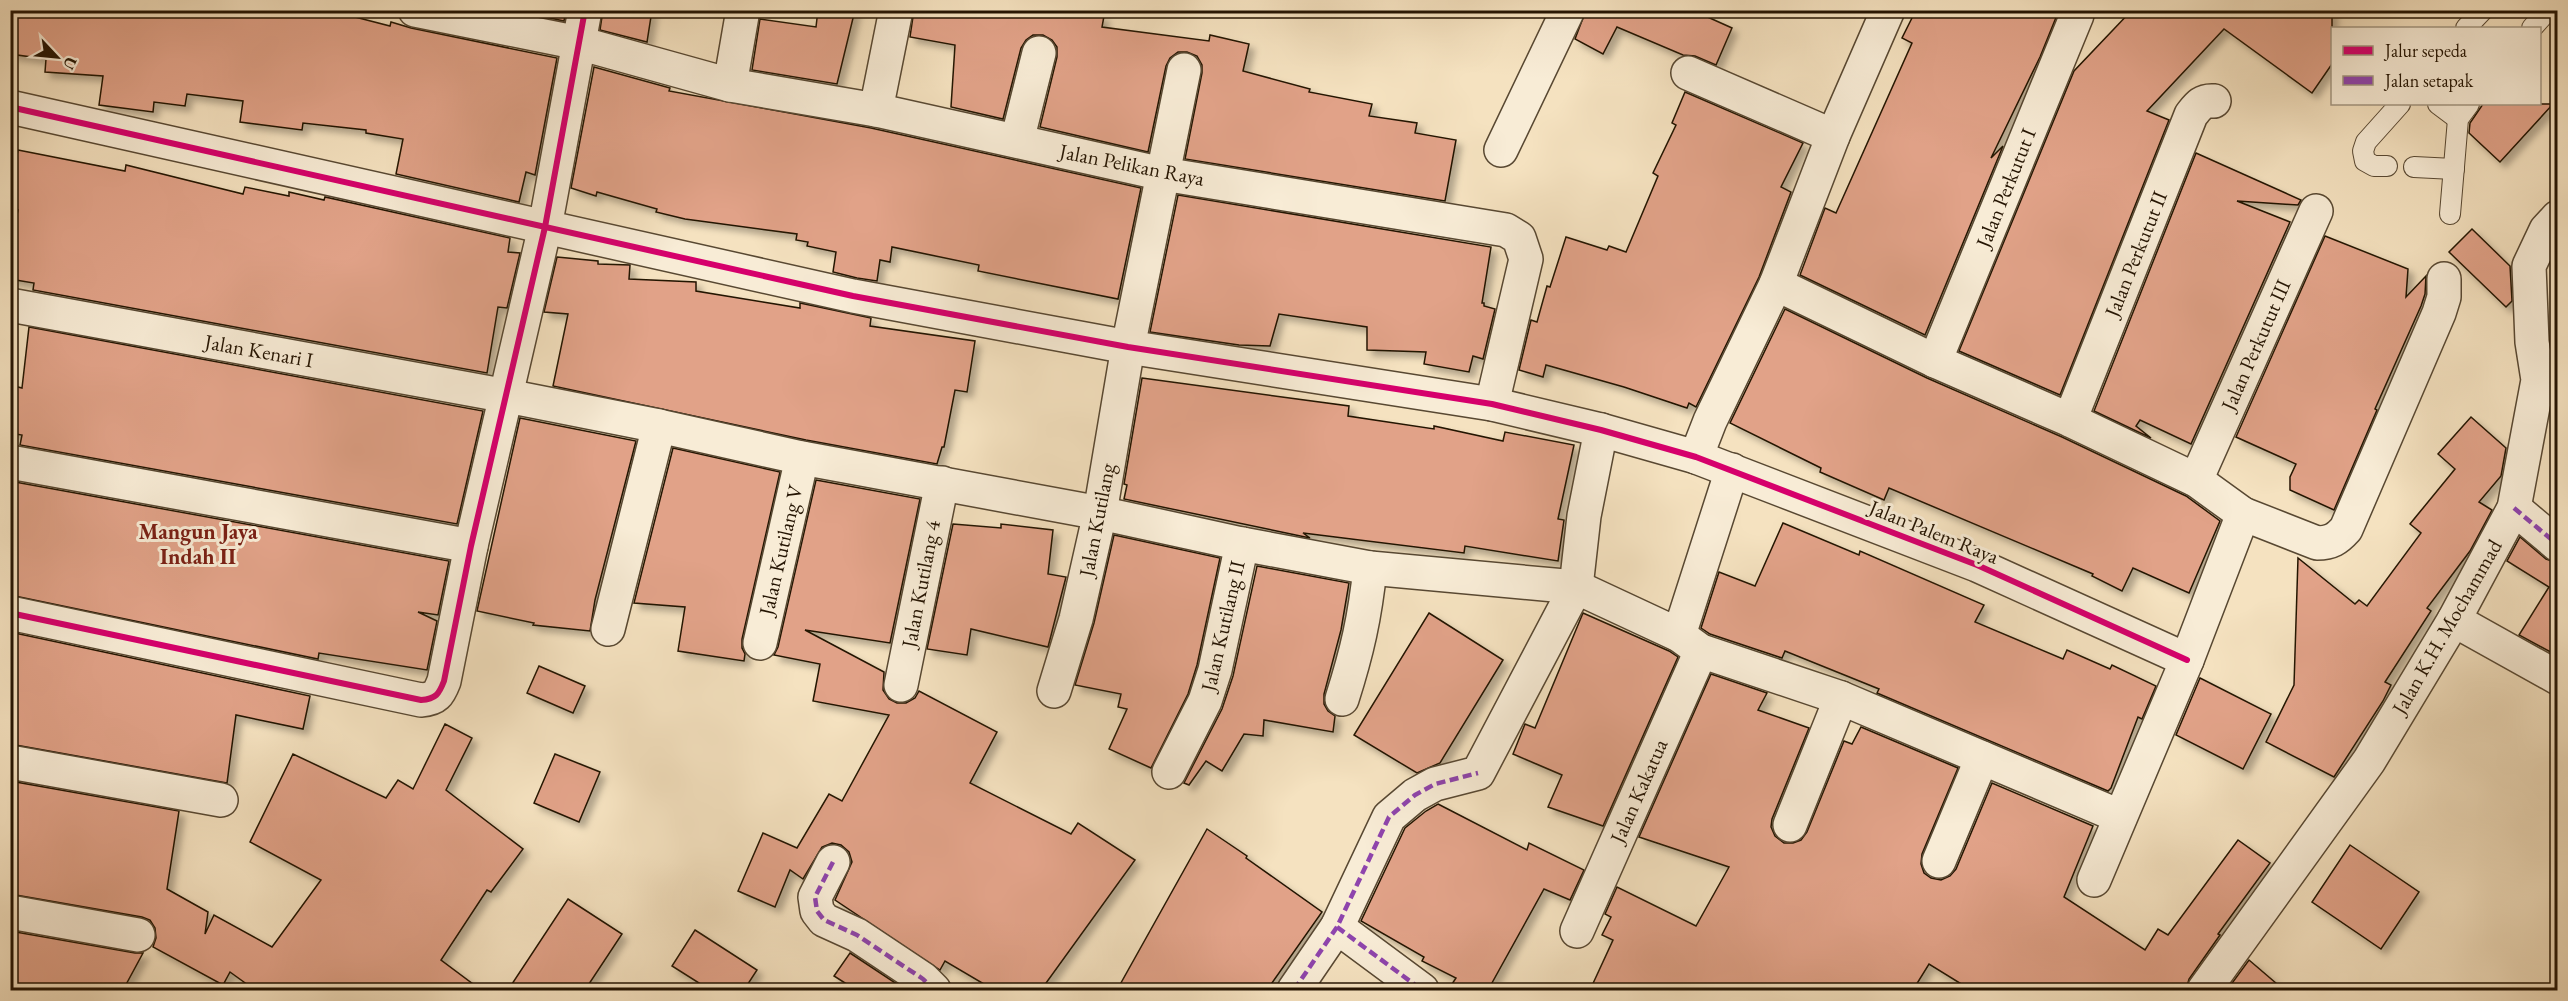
<svg xmlns="http://www.w3.org/2000/svg" width="2568" height="1001" font-family="'EB Garamond',serif">
<style>
.building{fill:#e1a288;stroke:#241402;stroke-width:1.5;filter:url(#shadow)}
.lines{fill:none;stroke-linecap:round;stroke-linejoin:round}
.service-casing{stroke:#584832;stroke-width:22}
.minor-casing{stroke:#584832;stroke-width:36}
.service{stroke:#f8ecd6;stroke-width:20}
.minor{stroke:#f8ecd6;stroke-width:33}
.quiet{stroke:#8e44ad;stroke-width:4.5;stroke-dasharray:9 4.5;stroke-linecap:butt}
.cycleway-casing{stroke:#f8ecd6;stroke-width:10}
.cycleway{stroke:#d6006c;stroke-width:6}
.labels{text-anchor:middle;stroke-width:6;stroke-linejoin:round;paint-order:stroke}
.street-label{font-size:21px;fill:#241402;stroke:#f8ecd6}
.neighbourhood-label{font-size:22px;font-weight:bold;fill:#7a1f14;stroke:#f8ecd6}
</style>
<defs>
<filter id="shadow"><feDropShadow dx="5.5" dy="5.5" stdDeviation="3" flood-color="#0004"/></filter>
</defs>
<rect width="100%" height="100%" fill="#f5e2c0"/>
<filter id="stains"><feTurbulence type="fractalNoise" baseFrequency=".00333" numOctaves="4"/><feColorMatrix values="0 0 0 0 .2 0 0 0 0 .09 0 0 0 0 .02 0 0 0 .5 -.17"/></filter>
<radialGradient id="worn" r=".72"><stop offset=".6" stop-color="#630" stop-opacity="0"/><stop offset="1" stop-color="#630" stop-opacity=".3"/></radialGradient>
<g class="building">
<path d="M10 10H328L390 26 391 22 411 28 557 58 535 175 526 172 519 202 396 174 403 139 366 133V130L303 123 302 130 240 122 243 101 187 94 185 106 154 102 153 112 99 105 103 76 45 72 46 59 10 54Z"/>
<path d="M513 10H566L564 21Z"/>
<path d="M603 10H652L647 42 600 30Z"/>
<path d="M818 10H855L837 84 752 70 760 19 816 27Z"/>
<path d="M914 10H1068L1104 16 1102 27 1209 41 1210 35 1249 44 1243 71 1310 89 1309 92 1372 104 1369 116 1417 123 1415 133 1456 140 1445 201 1185 159 1202 73V65L1197 56 1187 52H1178L1170 58 1166 66 1148 152 1040 127 1057 57V47L1052 40 1043 35H1033L1026 40 1021 48 1003 119 951 107 955 45 910 37Z"/>
<path d="M1586 10H1692L1732 28 1716 65 1695 56 1683 55 1617 27 1603 54 1575 39Z"/>
<path d="M1916 10H2059L2040 57 1991 158 2003 146 1925 335 1800 275 1825 208 1836 213 1912 43 1902 38Z"/>
<path d="M2132 10H2332V64L2312 93 2224 29 2147 111 2169 120 2060 395 1959 351 2074 71Z"/>
<path d="M594 67 670 88 669 91 871 128 1141 188 1118 299 978 271 979 265 892 247 890 262 880 260 877 281 857 278 833 272 836 252 807 246 808 242 796 240 797 234 685 219 656 212 657 209 597 192 596 196 571 188Z"/>
<path d="M1685 92 1803 143 1781 187 1791 192 1759 277 1696 407 1689 403 1687 408 1624 387 1546 365 1543 377 1519 370 1531 320 1537 322 1547 286 1550 287 1566 237 1607 250 1609 246 1626 252 1658 176 1653 173 1676 125 1672 123Z"/>
<path d="M2483 104H2553L2500 162 2469 133 2470 123Z"/>
<path d="M18 150 125 171 126 165 243 194 245 187 289 196V192L324 200 325 197 510 238 508 252 520 253 507 308 498 307 487 373 33 290 34 283 10 279V251L18 210 10 209V191Z"/>
<path d="M2196 153 2301 200 2298 205 2237 201 2290 222 2191 444 2140 420 2136 426 2151 438 2094 411Z"/>
<path d="M1178 195 1491 247 1482 303H1484V306L1495 309 1483 359 1473 356 1469 372 1424 364 1426 352 1367 350V327L1279 314 1270 346 1239 345 1150 332Z"/>
<path d="M2472 229 2510 266 2512 301 2506 307 2449 252Z"/>
<path d="M2325 236 2408 269 2406 297 2426 276 2425 294 2421 306 2375 409 2377 410 2334 510 2290 490V477L2296 464 2236 437Z"/>
<path d="M557 257 598 261V264L630 265 629 279 696 282V291L800 308V303L871 318 870 326 975 341 967 392 955 390 944 447H942L937 464 806 440 553 386 568 314 544 312Z"/>
<path d="M1785 309 1927 378 2062 437 2186 496 2220 521 2189 593 2133 568 2122 591 2092 576 2093 574 1889 488 1884 500 1820 472 1821 468 1730 423Z"/>
<path d="M29 327 483 411 457 524 20 445 22 435 10 433V385L22 388Z"/>
<path d="M1142 378 1349 406 1348 416 1434 429V426L1503 441 1505 432 1574 445 1558 519 1564 520 1558 561 1465 546 1464 553 1303 533 1310 538 1124 499 1127 485 1124 484Z"/>
<path d="M2471 417 2506 448 2501 476 2479 502 2492 510 2470 551 2427 608 2431 611 2385 682 2391 685 2383 701 2334 777 2266 742 2294 685 2298 558 2355 604 2359 600 2367 606 2421 533 2410 524 2455 469 2438 454Z"/>
<path d="M520 418 636 441 595 600 590 631 533 625 534 623 477 611Z"/>
<path d="M673 448 780 472 742 639V648L745 654 744 661 678 651 685 607 634 603Z"/>
<path d="M816 480 920 499 890 643 805 630 884 672 883 690 889 699 897 703H906L915 698 919 691 997 732 970 783 1071 834 1078 823 1135 860 1041 990H994L945 961 940 970 835 900 852 862 849 852 841 845 832 843 822 847 803 879 790 870 775 907 738 891 763 833 797 848 829 794 842 801 889 715 813 701 820 664 774 655 778 647Z"/>
<path d="M15 482 449 561 438 615 418 612 437 621 427 670 319 653 318 659 10 595V513Z"/>
<path d="M1783 523 1859 555 1860 551 1984 605 1975 622 2063 659 2067 650 2110 669 2112 665 2156 686 2142 719 2138 717 2111 788 2108 791 1877 693 1879 689 1785 651 1782 658 1710 634 1701 628 1719 572 1755 586Z"/>
<path d="M953 524 1001 528V524L1053 530 1048 574 1066 577 1048 647 971 629 967 655 927 649Z"/>
<path d="M1114 535 1220 558 1197 665 1188 694 1151 768 1109 749 1127 709 1118 707 1121 694 1075 685 1094 623Z"/>
<path d="M2520 537 2546 559 2558 563V656L2519 635 2549 587 2507 561Z"/>
<path d="M1257 566 1349 583 1341 630 1324 694V704L1328 711 1335 716 1333 732 1264 720 1263 736 1244 734 1222 771 1206 761 1189 785 1184 783 1222 709 1233 676Z"/>
<path d="M1429 613 1503 660 1440 763 1417 773 1354 735Z"/>
<path d="M1583 613 1669 651 1678 657 1603 826 1548 807 1562 775 1513 754 1525 724 1535 728Z"/>
<path d="M10 632 310 696 303 729 236 715 227 783 10 744Z"/>
<path d="M539 666 585 686 573 713 527 693Z"/>
<path d="M1711 674 1767 693 1758 710 1809 728 1772 819 1771 827 1775 836 1784 843H1793L1801 840 1807 832 1844 741 1852 744 1861 727 1958 768 1922 854 1921 864 1924 873 1931 878 1941 880 1950 876 1956 869 1992 783 2093 826 2064 897 2145 950 2158 929 2168 935 2238 840 2270 863 2218 934 2220 935 2189 979 2186 990H1971L1929 964 1913 990H1590L1613 940 1602 935 1611 917 1605 914 1617 887 1696 926 1729 867 1639 837Z"/>
<path d="M2200 678 2271 714 2243 769 2176 735Z"/>
<path d="M445 724 472 738 446 790 523 849 491 892 487 890 441 960 481 990H255L230 972 223 985 153 947 156 938 155 928 150 920 142 917 10 894V866L15 820H10V781L179 811 167 889 208 912 205 934 214 915 272 947 321 880 250 842 293 754 386 798 398 780 413 789Z"/>
<path d="M555 754 600 772 579 822 534 803Z"/>
<path d="M1438 804 1527 850 1529 843 1584 870 1570 900 1544 889 1488 990H1448L1456 978 1422 961 1424 957 1361 921 1405 828 1426 811Z"/>
<path d="M1207 829 1247 856 1246 858 1322 912 1267 990H1117Z"/>
<path d="M2350 845 2419 892 2381 949 2312 902Z"/>
<path d="M568 899 622 934 585 990H508Z"/>
<path d="M695 930 757 970 744 990H710L672 966Z"/>
<path d="M10 931 135 953H143L123 990H10Z"/>
<path d="M850 953 906 990H856L834 976Z"/>
<path d="M2249 960 2284 990H2227Z"/>
</g>
<g class="lines">
<defs>
<g id="service">
<path d="M2466 28 2483 10"/>
<path d="M2532 28 2548 10"/>
<path d="M2438 104 2458 119"/>
<path d="M2387 166H2374L2365 161 2363 151 2366 142 2400 104"/>
<path d="M2414 167 2454 169"/>
<path d="M2450 214 2458 119 2469 104"/>
</g>
<g id="minor">
<path d="M415 10 579 43 730 85 876 110 1163 174 1506 230 1519 238 1526 259 1492 404"/>
<path d="M1688 73 1833 136"/>
<path d="M730 85 743 10"/>
<path d="M10 107 853 296 1128 347 1492 404 1601 430 1696 457 1977 565 2187 660"/>
<path d="M876 110 896 10"/>
<path d="M1017 141 1039 53"/>
<path d="M1501 150 1568 10"/>
<path d="M1776 284 1935 361 2070 420 2196 480 2243 514 2317 543C2331 543 2337 539 2346 529L2439 313 2444 297V279"/>
<path d="M10 305 507 396 659 426 802 458 1100 513 1242 544 1370 568 1576 587 1679 635 1701 651 1841 698 2119 816"/>
<path d="M1935 361 2077 15"/>
<path d="M2070 420 2191 115C2198 106 2202 100 2214 101"/>
<path d="M1696 457 1710 421 1776 284 1833 136 1888 10"/>
<path d="M10 462 471 546"/>
<path d="M2196 480 2316 211"/>
<path d="M2514 508 2558 545"/>
<path d="M10 613 421 700C436 699 439 694 444 681L471 546 545 227 585 10"/>
<path d="M2454 620 2558 678"/>
<path d="M608 629 659 426"/>
<path d="M1679 635 1732 470"/>
<path d="M760 643 802 458"/>
<path d="M901 685 942 483"/>
<path d="M1054 691 1076 619 1100 513 1128 347 1184 70"/>
<path d="M1342 699C1357 652 1365 617 1370 568"/>
<path d="M10 762 221 800"/>
<path d="M1169 772 1205 701 1215 670 1242 544"/>
<path d="M1790 825 1841 698"/>
<path d="M1939 861 1982 758"/>
<path d="M833 862 815 897 817 911 824 920 857 935 923 979 934 990"/>
<path d="M2094 880 2187 660 2243 514"/>
<path d="M10 912 138 935"/>
<path d="M1337 927 1422 990"/>
<path d="M1577 931 1701 651"/>
<path d="M1294 990 1337 927 1389 817 1415 795 1435 784 1478 773 1576 587 1584 516 1601 430"/>
<path d="M2204 990 2369 761 2454 620 2514 508 2538 380 2532 342 2529 266 2546 230 2558 217"/>
</g>
</defs>
<use href="#service" class="service-casing"/>
<use href="#minor" class="minor-casing"/>
<use href="#service" class="service"/>
<use href="#minor" class="minor"/>
<g class="quiet">
<path d="M2514 508 2558 545"/>
<path d="M833 862 815 897 817 911 824 920 857 935 923 979 934 990"/>
<path d="M1337 927 1422 990"/>
<path d="M1294 990 1337 927 1389 817 1415 795 1435 784 1478 773"/>
</g>
<defs>
<g id="cycleway">
<path d="M10 107 853 296 1128 347 1492 404 1601 430 1696 457 1977 565 2187 660"/>
<path d="M10 613 421 700C436 699 439 694 444 681L471 546 545 227 585 10"/>
</g>
</defs>
<use href="#cycleway" class="cycleway-casing"/>
<use href="#cycleway" class="cycleway"/>
</g>
<g class="labels">
<g class="street-label">
<text transform="translate(1132 165) rotate(11)" y="7">Jalan Pelikan Raya</text>
<text transform="translate(2006 188) rotate(-68)" y="7">Jalan Perkutut I</text>
<text transform="translate(2136 254) rotate(-68)" y="7">Jalan Perkutut II</text>
<text transform="translate(2256 345) rotate(-66)" y="7">Jalan Perkutut III</text>
<text transform="translate(259 351) rotate(10)" y="7">Jalan Kenari I</text>
<text transform="translate(1097 520) rotate(-79)" y="7">Jalan Kutilang</text>
<text transform="translate(1934 532) rotate(22)" y="7">Jalan Palem Raya</text>
<text transform="translate(781 550) rotate(-77)" y="7">Jalan Kutilang V</text>
<text transform="translate(921 584) rotate(-79)" y="7">Jalan Kutilang 4</text>
<text transform="translate(1223 626) rotate(-77)" y="7">Jalan Kutilang II</text>
<text transform="translate(2447 627) rotate(-60)" y="7">Jalan K.H. Mochammad</text>
<text transform="translate(1639 791) rotate(-66)" y="7">Jalan Kakatua</text>
</g>
<g class="neighbourhood-label">
<text x="198" y="539">Mangun Jaya<tspan x="198" dy="25">Indah II</tspan></text>
</g>
</g>
<rect width="2568" height="1001" fill="none" stroke="#f5e2c0" stroke-width="36"/>
<rect x="12" y="12" width="2544" height="977" fill="none" stroke="#241402" stroke-width="3"/>
<rect x="18" y="18" width="2532" height="965" fill="none" stroke="#241402" stroke-width="1.5"/>
<rect x="2331" y="27" width="210" height="78" fill="#f8ecd6" stroke="#a39681" stroke-width="1.5"/>
<rect x="2343" y="46" width="30" height="9" fill="#d6006c" stroke="#a39681" stroke-width="1.5"/>
<text x="2385" y="57" font-size="18" fill="#241402">Jalur sepeda</text>
<rect x="2343" y="76" width="30" height="9" fill="#8e44ad" stroke="#a39681" stroke-width="1.5"/>
<text x="2385" y="87" font-size="18" fill="#241402">Jalan setapak</text>
<g transform="translate(57 57) rotate(116)" stroke="#f8ecd6" stroke-width="4.5" paint-order="stroke">
<path d="M0-4.5L10 22L0 15L-10 22Z" fill="#241402"/>
<text y="-9" font-size="16" font-weight="bold" text-anchor="middle" fill="#241402">U</text>
</g>
<rect width="100%" height="100%" filter="url(#stains)"/>
<rect width="100%" height="100%" fill="url(#worn)"/>
</svg>
